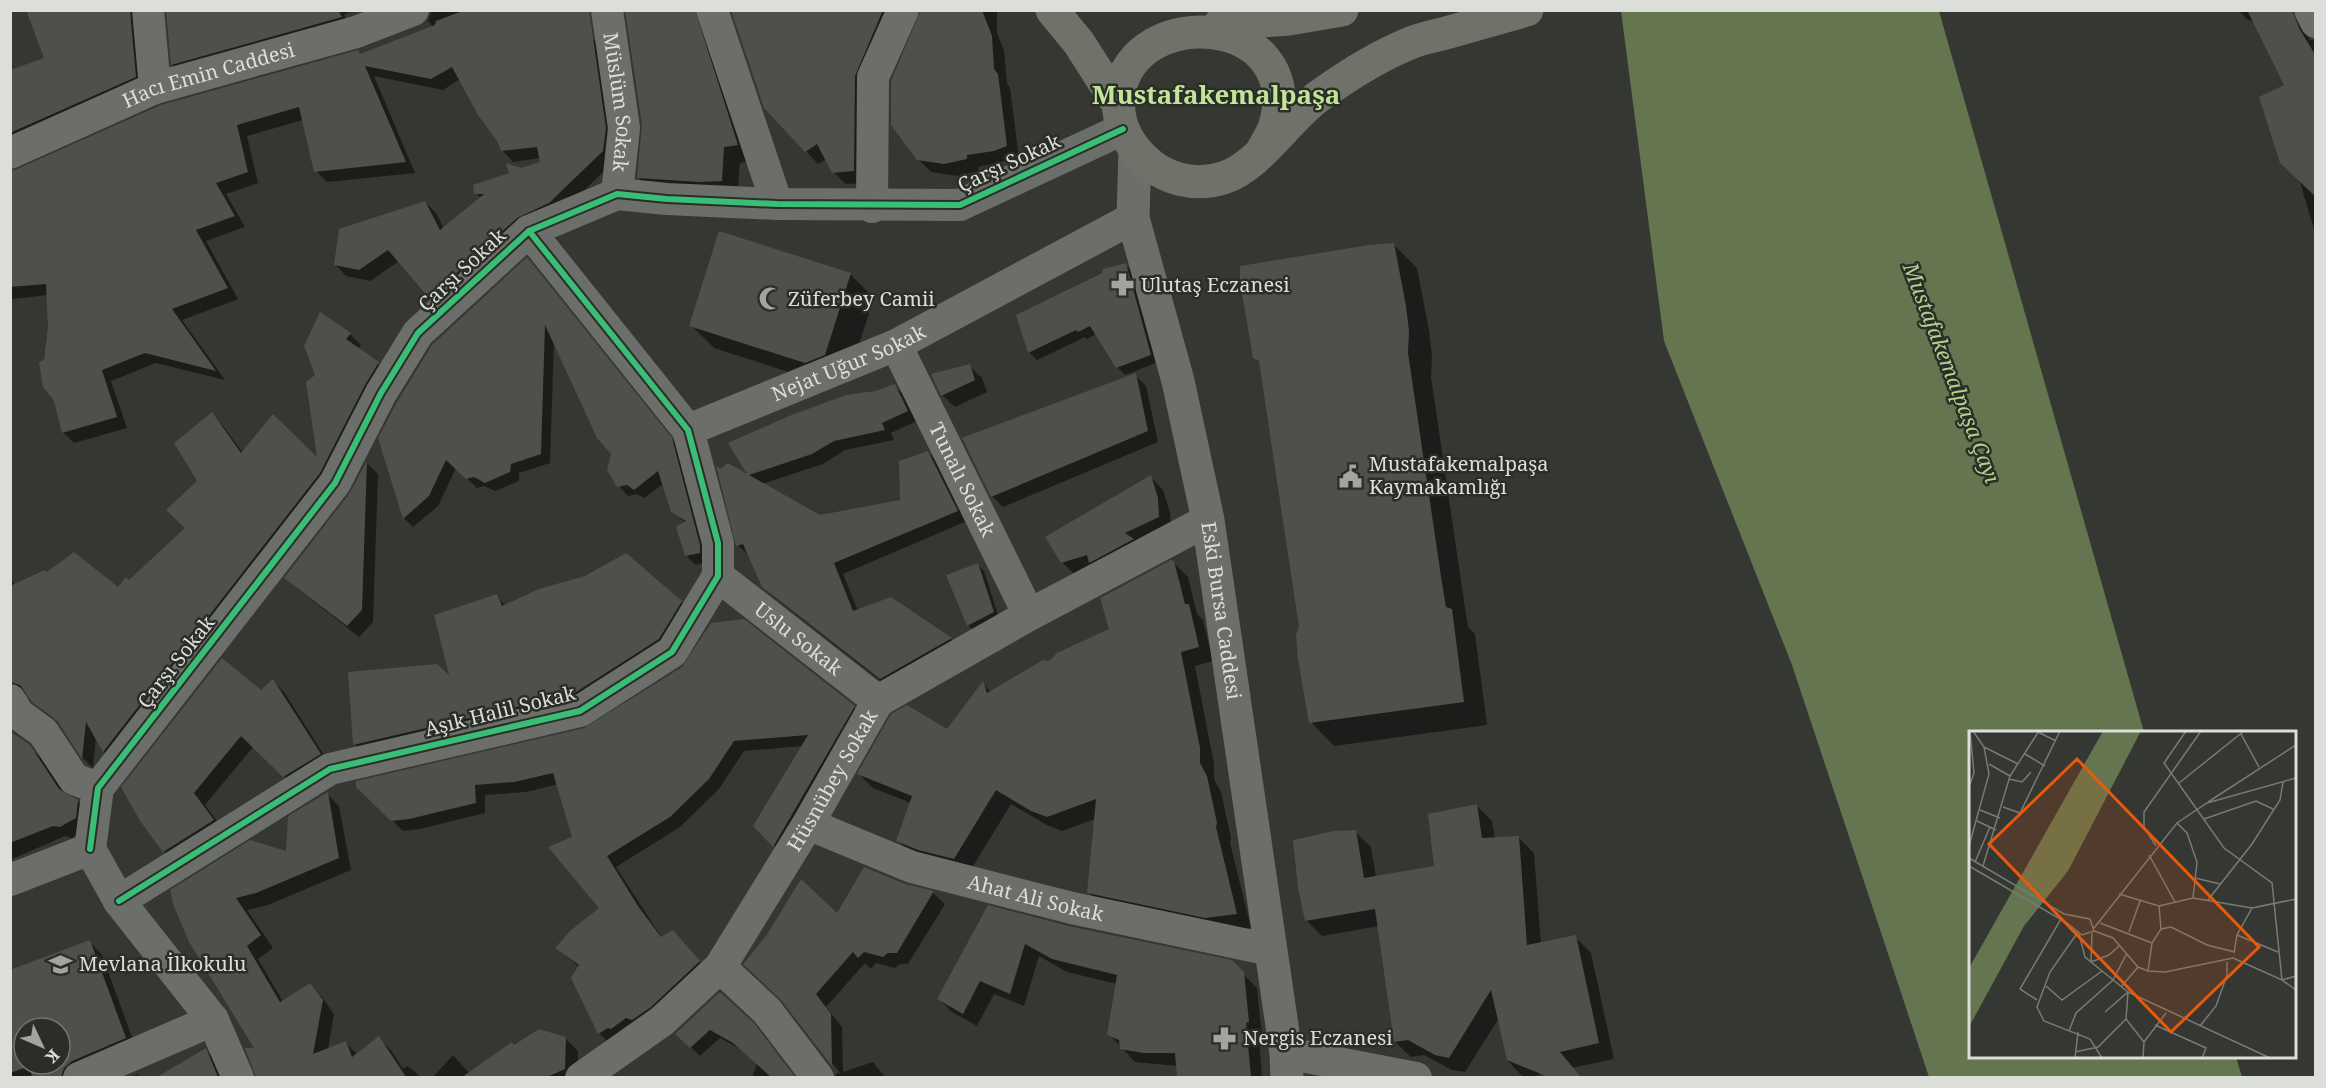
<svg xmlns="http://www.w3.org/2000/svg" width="2326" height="1088" font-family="'Noto Serif',serif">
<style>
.water{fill:#64754f}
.shadow{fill:#0007;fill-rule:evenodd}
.building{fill:#4e504c;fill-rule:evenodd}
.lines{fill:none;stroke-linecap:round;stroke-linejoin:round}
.minor{stroke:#6c6e69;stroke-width:32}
.tertiary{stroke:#6c6e69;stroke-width:33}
.secondary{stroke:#6e7269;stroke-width:33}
.cycleway-casing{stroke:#2b2e27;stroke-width:10}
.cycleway{stroke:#3abd76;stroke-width:6}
.labels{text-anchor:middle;stroke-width:5;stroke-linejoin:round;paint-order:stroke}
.street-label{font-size:20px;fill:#dcdeda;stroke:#2b2e27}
.poi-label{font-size:20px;fill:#dcdeda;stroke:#2b2e27;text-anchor:start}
.water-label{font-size:21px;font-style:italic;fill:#b3d08e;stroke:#2b2e27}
.district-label{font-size:26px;font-weight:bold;fill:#c3e39b;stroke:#2b2e27}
.inset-road{fill:none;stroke:#787a75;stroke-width:1.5}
.view{fill:#e8590c;fill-opacity:0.15;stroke:#e8590c;stroke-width:3}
.inset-edge{fill:none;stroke:#dcdeda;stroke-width:3}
</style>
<rect width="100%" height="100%" fill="#353732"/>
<path class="water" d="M1621 11H1939L2144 732H1970V1056L2236 1057 2242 1077H1929L1792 665 1664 341Z"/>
<g class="shadow">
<path d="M29 10H145L146 88 10 150V72L46 59Z"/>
<path d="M168 10H353L344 15 351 28 183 75 172 64Z"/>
<path d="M432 10H583L592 38 603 49 614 162 560 213 441 308 399 261 370 281 346 276 336 265 425 202 436 213 444 229 481 198 476 193 521 170 542 163 541 158 513 162 502 150 498 140 460 79 443 90 374 76 415 173 327 182 316 171 303 120 247 136 258 183 226 194 245 227 206 241 238 299 182 320 225 380 156 363 111 381 127 428 74 443 63 432 46 362 49 328 48 295 12 299 10 297V172L358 52 361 55 433 27 428 21Z"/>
<path d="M674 10H704L753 160 740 163 737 196 654 193 638 177Z"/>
<path d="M733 10H903L866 183 846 184 833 172 827 159 818 164 806 151Z"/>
<path d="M922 10H997V33L1004 50 1007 83 1010 88 1019 158 978 167 979 171 958 176 931 172 918 159Z"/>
<path d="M2238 10H2304L2303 28 2310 40 2316 41V236L2299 179 2286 86 2255 22 2248 20Z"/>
<path d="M1394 245 1417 268 1429 330 1432 356 1431 377 1465 608 1468 627 1475 634 1487 725 1334 746 1311 722 1301 627 1261 364 1255 357Z"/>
<path d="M1125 264 1133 272 1158 362 1125 375 1117 367 1096 334 1087 339 1085 337 1037 360 1029 352 1018 316 1115 266Z"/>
<path d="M536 269 680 449 709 562 695 565 686 555V523L672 511 664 483 644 498 637 494 628 496 619 486 613 453 554 341 550 463 519 473V481L495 491 484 486 477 488 456 468 438 506 413 527 404 518 380 438Z"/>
<path d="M850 274 874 298 848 378 829 385 714 348 691 325Z"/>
<path d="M350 334 361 345 358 349 389 374 331 485 115 762 104 752 96 737 93 768 83 758 63 726 45 713 28 694 22 693 10 697V577L15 585 47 574 118 589 129 582 187 528 212 414 223 426 243 453 319 461 317 375Z"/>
<path d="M969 366 982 378 987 392 955 407 942 395Z"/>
<path d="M1135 375 1146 386 1158 442 1003 507 992 496Z"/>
<path d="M895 386 905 396 917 421 891 433 894 440 845 450 823 464 762 484 820 517 901 501 928 452 938 463 967 521 843 574 858 611 891 598 951 639 961 649 891 689 774 597 763 586 749 555 737 545 751 478 730 443Z"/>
<path d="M367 463 378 474 373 622 359 637 298 589 286 578 351 495Z"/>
<path d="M1151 477 1163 490 1170 512 1171 529 1075 575 1062 562Z"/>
<path d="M1173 562 1188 577 1197 614 1203 620 1213 661 1195 666 1214 764V779L1221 792 1231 838 1230 843 1251 928 1220 932 1103 907 1088 892 1095 819 1062 831 1047 825 1011 804 969 873 913 855 898 841 911 803 873 788 859 774 947 731 983 684 991 692 1111 630Z"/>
<path d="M978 565 984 571 999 618 974 631 968 625Z"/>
<path d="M496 596 506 606 681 602 697 617 589 709 370 760 355 744 452 680Z"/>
<path d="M273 681 284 692 331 766 296 788 254 746 205 805 225 832 176 863 164 851 141 820Z"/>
<path d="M854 707 864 717 784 856 755 826 803 746 744 751 719 789 680 827 616 867 662 938 683 943 709 973 610 1044 599 1033 579 967 557 948 601 908 574 838 558 784 526 792 485 795V813L420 829 403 831 358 787Z"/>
<path d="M10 730 41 758 65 794 77 801 88 812 87 829 71 838 65 836 10 860Z"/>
<path d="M327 794 339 806 351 870 268 905 247 910 273 948 258 959 283 1002 310 985 322 997 334 1014 328 1049 345 1042 358 1055 378 1038 391 1050 403 1069 408 1066 422 1078H257L247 1050H256L172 891 288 853Z"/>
<path d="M1477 806 1492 821 1495 839 1518 837 1534 853 1541 944 1575 937 1591 953 1614 1059 1524 1078 1509 1062 1499 1018 1465 1072 1452 1070 1424 1055 1411 1057 1395 1042 1379 926 1322 936 1306 920 1355 832 1371 847 1376 877 1435 867Z"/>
<path d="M905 885 933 893 945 904 908 964H900L895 968 876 963 871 969 865 963 826 1007 842 1027 843 1072 873 1062 886 1078H836V1074L840 1073 784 1001 837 915Z"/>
<path d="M989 907 1068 927 1231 962 1257 988 1262 1036 1259 1037 1262 1078H1179L1178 1066 1135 1062 1109 1034 1117 984 1067 972 1039 956 1024 1006 994 994 977 1026 952 1012 939 999Z"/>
<path d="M90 942 102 955 137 1051 79 1078H10V971ZM24 1028H60V1064H24Z"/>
<path d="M720 994 762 1034 795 1078H752L757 1063 744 1051 720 1038 700 1056 677 1034Z"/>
<path d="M565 1038 578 1051 577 1078H432L453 1055 470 1074 514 1047Z"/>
<path d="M205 1050 218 1062 224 1078H160Z"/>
<path d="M138 1074 141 1078H129Z"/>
</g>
<g class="building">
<path d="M26 10H130L136 77 10 133V70L44 58Z"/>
<path d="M166 10H338L342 17 171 65Z"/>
<path d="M465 10H589L606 128 603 151 549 203 517 218 429 298 388 250 359 270 334 265 339 229 425 201 440 230 484 194H474L473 185 509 173 506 163 521 168 540 162 537 147 501 151 497 141 478 115 452 67 431 79 365 66 406 162 314 172 299 107 237 125 248 172 216 183 235 216 196 230 228 288 172 309 216 371 145 353 102 370 117 417 62 433 54 401 43 387 39 362 44 360 48 328 46 284 10 287V171L17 169 161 105 358 50 360 54 435 25 436 21Z"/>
<path d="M625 10H695L738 145 724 147 722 181 700 182 637 178 642 125Z"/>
<path d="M731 10H883L855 76 854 171 832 173 817 144 805 152 764 108Z"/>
<path d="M921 10H982L992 36 994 69 998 74 1007 146 994 151 967 155V159L944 164 917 160 891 125V81Z"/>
<path d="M2247 10H2292L2300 30 2316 56V197L2280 163 2259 97 2284 85Z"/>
<path d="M719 231 851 273 825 355 805 363 689 326Z"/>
<path d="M1394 243 1406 306 1409 331 1408 353 1442 583 1446 607 1452 609 1464 702 1309 723 1298 659 1296 635 1299 627 1259 361 1253 358 1240 282V266L1369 245Z"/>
<path d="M527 257 672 438 700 545V553L685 556 676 527 686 521 671 512 658 471 634 490 627 485 617 487 607 470 611 454 597 438 545 325 541 454 511 464 510 472 485 483 474 477 466 479 446 460 429 496 403 519 378 438 397 402 432 345Z"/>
<path d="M1126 263 1151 355 1116 368 1090 326 1078 332 1076 330 1028 353 1016 315 1102 273 1103 269Z"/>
<path d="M320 312 351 333 346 339 379 362 365 385 320 473 103 752 86 722 82 759 58 722 32 702 20 685 10 682V586L45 570 47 572 74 552 118 587 126 577 129 580 185 528 166 510 197 481 174 443 212 412 241 453 273 414 317 457 306 382 315 375 304 346Z"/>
<path d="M970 364 975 380 941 396 931 374Z"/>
<path d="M1136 373 1148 431 991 497 962 438Z"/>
<path d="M895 384 908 411 882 423 885 430 834 441 812 454 749 475 820 515 900 500 899 461 928 451 958 511 834 563 853 611 891 597 952 638 880 679 762 587 743 544 736 546 716 465 720 469 728 463 747 474 728 443 789 416 846 395 875 391Z"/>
<path d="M367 461 362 610 347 626 284 578 349 494Z"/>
<path d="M1151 475 1158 498 1159 517 1125 533 1134 539 1089 563 1087 555 1061 563 1045 537Z"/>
<path d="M626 553 682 601 659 639 573 694 353 745 348 672 437 664 449 675 434 615 497 594 502 606 539 589 585 576Z"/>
<path d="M1171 560 1174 561 1185 604H1189L1199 647 1181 652 1200 748V763L1207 776 1217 823 1216 827 1237 914 1205 918 1087 893 1096 799 1047 817 1031 811 996 790 954 859 918 850 896 841 912 796 857 774 891 714 907 705 947 729 983 681 987 693 1043 660 1049 661 1057 653 1109 629 1100 598Z"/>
<path d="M978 563 994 612 967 626 946 575Z"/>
<path d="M744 619 855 706 773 847 753 826 808 735 734 741 709 779 670 817 607 856 638 906 661 937 673 930 700 961 651 1007 632 1020 626 1018 611 1029 608 1028 598 1034 571 978 579 965 555 948 570 931 599 908 548 847 572 837 553 773 514 782 475 785 476 803 409 819 391 821 356 787V781L584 728 682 667 711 623Z"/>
<path d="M222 658 261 690 273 679 321 754 283 777 241 736 194 793 214 820 163 852 140 821 121 787Z"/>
<path d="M10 731 30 745 59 789 78 800 76 818 60 827 53 826 10 843Z"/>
<path d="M328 792 339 858 256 893 236 898 261 935 247 946 280 1002 310 983 323 1000 313 1054 346 1041 352 1057 379 1036 406 1077H256L245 1048H254L189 942 173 904 170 890 250 840 286 851 288 816Z"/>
<path d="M1477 804 1482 838 1519 836 1527 945 1576 935 1599 1043 1560 1052 1581 1077H1548L1507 1060 1491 990 1449 1058 1435 1055 1408 1040 1394 1042 1375 909 1305 921 1298 888 1293 840 1334 831 1356 830 1364 878 1434 866 1428 814Z"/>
<path d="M864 867 905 884 934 891 897 953H888L883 957 864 952 858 958 853 952 816 994 831 1014 832 1066 781 1000 743 964 766 936 801 879 837 913Z"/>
<path d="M988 905 1068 926 1232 960 1244 972 1249 1022 1246 1023 1251 1077H1177L1175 1053H1144L1120 1049 1119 1040 1107 1035 1117 975 1052 959 1025 944 1010 994 980 981 963 1014 937 999Z"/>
<path d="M90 940 126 1038 72 1061 64 1068 61 1077H32L30 1066 10 1073V970ZM24 1028H60V1064H24Z"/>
<path d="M720 992 754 1023 795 1077H771L733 1043 710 1030 690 1048 675 1034Z"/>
<path d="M539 1029 566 1037 565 1069 547 1077H462L512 1042 514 1045Z"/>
<path d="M206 1048 218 1077H157Z"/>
</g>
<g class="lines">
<g class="minor">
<path d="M148 10 155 88"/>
<path id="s1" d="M607 10 624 128 617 194"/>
<path d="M712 10 777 204"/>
<path d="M2310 10 2316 22"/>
<path id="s2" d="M10 153 155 88 356 32 413 10"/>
<path d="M872 207 873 77 903 10"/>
<path id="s3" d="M896 345 1029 615"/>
<path id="s4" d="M688 430 896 345 1133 218"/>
<path id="s5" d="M718 576 878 701"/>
<path d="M10 700 18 714 43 732 74 779 98 788"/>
<path id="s6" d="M808 824 912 867 1072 908 1271 950"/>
<path d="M90 849 98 788 335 483 381 393 418 333 529 231 617 194 667 199 777 204 960 205 1123 129"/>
<path d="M90 849 119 901 213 1020 238 1078"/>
<path d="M10 880 90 849"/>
<path d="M119 901 330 769 580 711 672 652 718 576V543L688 430 529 231"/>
<path d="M720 967 767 1011 818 1078"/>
<path d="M1286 1053 1416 1078"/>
<path d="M79 1078 213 1020"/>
<path id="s7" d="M581 1078 662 1021 720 967 808 824 878 701 1029 615 1208 520"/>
</g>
<path class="tertiary" id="s8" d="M1135 150 1133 218 1178 381 1208 520 1286 1053 1287 1078"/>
<g class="secondary">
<path d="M1052 10 1079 43 1118 104"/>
<path d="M1220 24 1289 19 1342 10"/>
<path d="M1263 149C1267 141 1273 133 1275 125 1306 15 1134 0 1119 94 1116 119 1126 142 1144 159 1164 179 1195 187 1223 178 1259 167 1288 118 1319 96 1348 75 1380 55 1413 42 1426 37 1440 35 1453 31 1477 24 1502 17 1527 10"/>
</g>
<defs>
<g id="cycleway">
<path d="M90 849 98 788 335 483 381 393 418 333 529 231 617 194 667 199 777 204 960 205 1123 129"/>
<path d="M119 901 330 769 580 711 672 652 718 576V543L688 430 529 231"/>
</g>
</defs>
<use href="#cycleway" class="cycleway-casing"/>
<use href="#cycleway" class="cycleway"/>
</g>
<defs>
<symbol id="pharmacy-bare" viewBox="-9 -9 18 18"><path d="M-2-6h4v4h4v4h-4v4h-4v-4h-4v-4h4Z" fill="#a2a49f" stroke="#2b2e27" stroke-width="2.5" paint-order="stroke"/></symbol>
<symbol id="mosque-bare" viewBox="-9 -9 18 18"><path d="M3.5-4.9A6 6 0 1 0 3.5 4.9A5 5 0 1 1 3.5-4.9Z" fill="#a2a49f" stroke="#2b2e27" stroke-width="2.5" paint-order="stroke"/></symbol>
<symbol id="civic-bare" viewBox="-9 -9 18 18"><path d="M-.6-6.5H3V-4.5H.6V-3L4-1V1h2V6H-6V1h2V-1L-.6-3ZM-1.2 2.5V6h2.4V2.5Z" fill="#a2a49f" stroke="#2b2e27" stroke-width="2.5" paint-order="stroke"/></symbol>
<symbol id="school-bare" viewBox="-9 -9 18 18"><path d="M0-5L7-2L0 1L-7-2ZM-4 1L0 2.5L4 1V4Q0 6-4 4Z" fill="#a2a49f" stroke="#2b2e27" stroke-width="2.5" paint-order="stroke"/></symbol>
</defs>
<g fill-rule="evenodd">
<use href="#pharmacy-bare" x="1106" y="268" width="33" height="33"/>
<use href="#mosque-bare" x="754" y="282" width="33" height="33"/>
<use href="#civic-bare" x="1334" y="460" width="33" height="33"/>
<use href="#school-bare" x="44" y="948" width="33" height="33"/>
<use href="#pharmacy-bare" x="1208" y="1022" width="33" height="33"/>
</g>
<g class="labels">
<g class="street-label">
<text dy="7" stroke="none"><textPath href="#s2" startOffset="214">Hacı Emin Caddesi</textPath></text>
<text dy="7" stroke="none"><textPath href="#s1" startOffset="93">Müslüm Sokak</textPath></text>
<text transform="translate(1009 163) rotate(-25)" y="7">Çarşı Sokak</text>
<text transform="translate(462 270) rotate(-43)" y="7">Çarşı Sokak</text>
<text dy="7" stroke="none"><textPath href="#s4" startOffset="174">Nejat Uğur Sokak</textPath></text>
<text dy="7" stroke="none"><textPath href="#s3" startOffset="150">Tunalı Sokak</textPath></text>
<text dy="7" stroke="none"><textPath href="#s8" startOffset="471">Eski Bursa Caddesi</textPath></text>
<text dy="7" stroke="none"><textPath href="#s5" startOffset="102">Uslu Sokak</textPath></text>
<text transform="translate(176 662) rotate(-52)" y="7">Çarşı Sokak</text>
<text transform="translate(500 711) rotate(-14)" y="7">Aşık Halil Sokak</text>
<text dy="7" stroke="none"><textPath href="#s7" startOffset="396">Hüsnübey Sokak</textPath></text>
<text dy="7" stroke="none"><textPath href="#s6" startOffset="240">Ahat Ali Sokak</textPath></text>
</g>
<g class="poi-label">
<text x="1141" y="292">Ulutaş Eczanesi</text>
<text x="788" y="306">Züferbey Camii</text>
<text x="1369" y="471">Mustafakemalpaşa<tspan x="1369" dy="23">Kaymakamlığı</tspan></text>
<text x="79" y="971">Mevlana İlkokulu</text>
<text x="1243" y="1045">Nergis Eczanesi</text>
</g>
<g class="water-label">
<text transform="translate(1951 373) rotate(69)" y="7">Mustafakemalpaşa Çayı</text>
</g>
<g class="district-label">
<text x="1216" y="104">Mustafakemalpaşa</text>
</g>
</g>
<g transform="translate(1969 731)">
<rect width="327" height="327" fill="#353732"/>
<path d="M134 0H172L99 140 55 195 0 296V237Z" fill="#64754f"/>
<path class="inset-road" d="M217 0 195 32 255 117 303 152 313 249 327 259M69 1 87 10M272 3 290 36M15 16 49 33M56 23 76 35M20 33 41 45M40 48 53 51 62 41M210 52 275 0M0 56 5 42 1 0M239 71 327 14M34 76 51 82 91 0M11 79 31 87M235 88 287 70 304 78M8 90 27 99M208 92 218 102 228 131 224 167M0 115 20 43 15 16 4 0M187 115 175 96V81L232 0M180 124 206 171M0 127 95 183 121 188 125 200 113 204 98 192 0 135M6 131 21 96M14 135 41 45 70 0M226 147 251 153M150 163 190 175 224 167 283 177M239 169 283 113 311 69 314 51M190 175 192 198M131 192 183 212M125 197 208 92 238 72 327 47M125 200 144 207 169 236 179 240 196 241 264 227M109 201 81 241 68 276 75 290 121 308 133 327M160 201 171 170M110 203 116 226 159 261 157 288 175 311 174 327M268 204 309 221M265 222 268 204 283 177 327 168M264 227 313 249 327 245M122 230 123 202M122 231 140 224 151 214M179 240 183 212 192 198 202 196 238 214 266 221M77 255 93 269 133 240M152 256 169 236M68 269 51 258 92 188M136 281 159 261 301 327M186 294 237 317 233 327M231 295 247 275 258 244V231M100 300 107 282 144 249 158 222M175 311 197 282M106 321 129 316 157 288M106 327 109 301"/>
<path class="view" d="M108 28 290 216 202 301 20 113Z"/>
<rect width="327" height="327" class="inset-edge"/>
</g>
<rect width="2326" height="1088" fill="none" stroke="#dcdeda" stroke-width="24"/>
<g transform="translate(42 1046) rotate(134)"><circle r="28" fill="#2b2e27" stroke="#72746f" stroke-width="1.5"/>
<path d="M0-4.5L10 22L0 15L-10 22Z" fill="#a2a49f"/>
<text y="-9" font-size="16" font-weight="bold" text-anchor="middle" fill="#dcdeda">K</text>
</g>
</svg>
